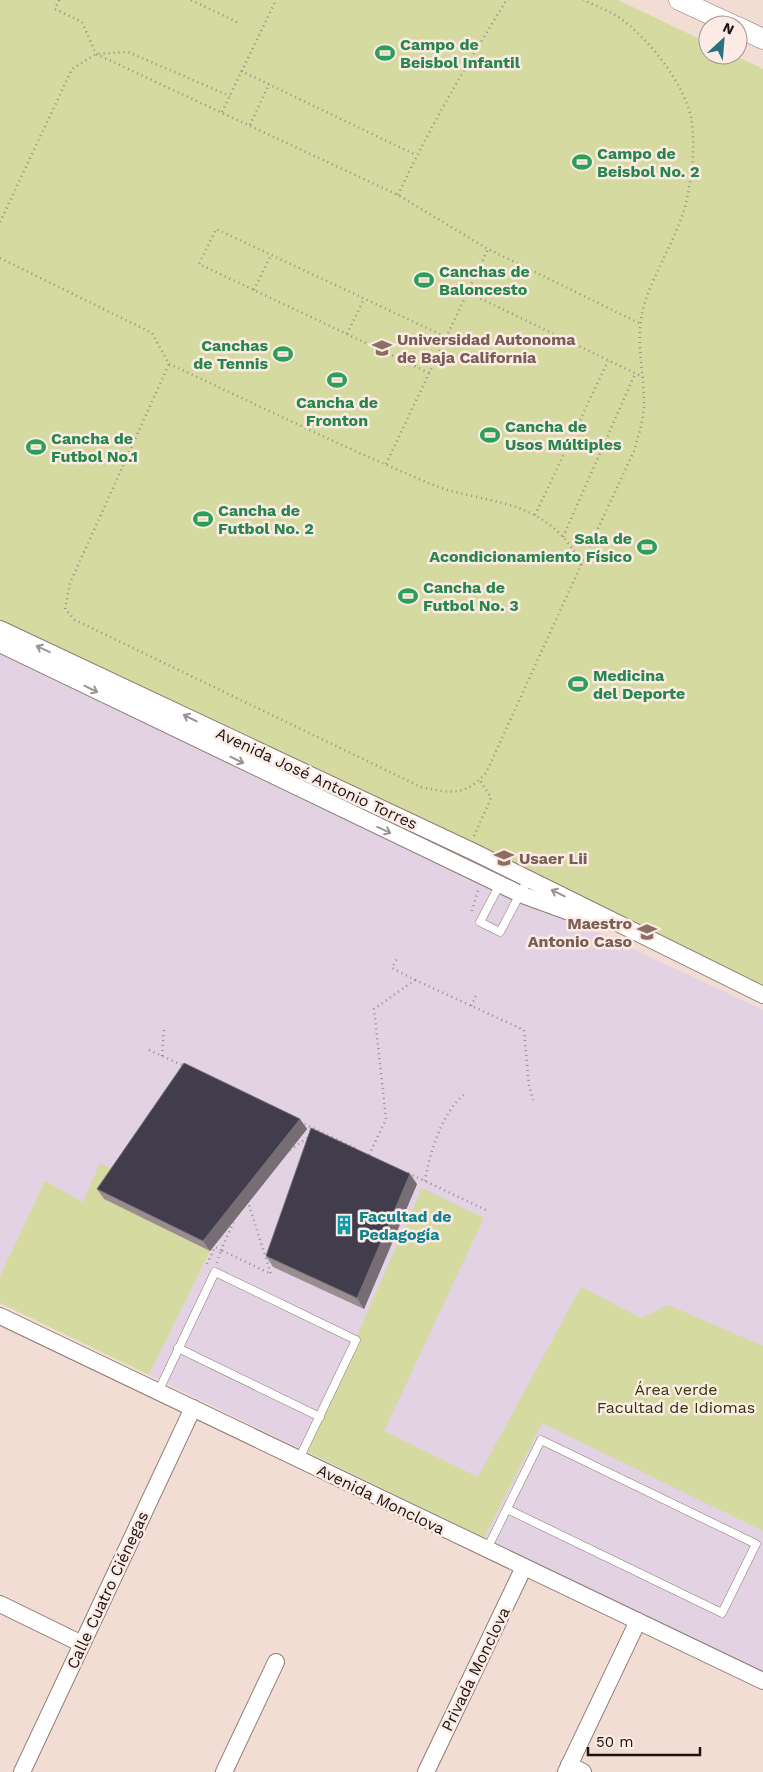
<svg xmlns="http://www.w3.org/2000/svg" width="763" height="1772" font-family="'Work Sans',sans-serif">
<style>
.education{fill:#e2d2e4}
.green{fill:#d4daa0}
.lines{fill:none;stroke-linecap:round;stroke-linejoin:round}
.service-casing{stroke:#8d7b72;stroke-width:9}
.minor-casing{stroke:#8d7b72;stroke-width:18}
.tertiary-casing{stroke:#8d7b72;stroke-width:21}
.path{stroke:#9d8d86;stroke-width:2.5;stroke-dasharray:1 4;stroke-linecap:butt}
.service{stroke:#fff;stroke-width:8}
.minor{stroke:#fff;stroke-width:16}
.tertiary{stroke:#fff;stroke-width:20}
.wall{fill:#9a8d90}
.shaded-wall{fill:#776d75}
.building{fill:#423d4c;stroke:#776d75}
.oneway{stroke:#989493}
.labels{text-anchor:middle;stroke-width:5;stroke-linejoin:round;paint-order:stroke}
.leisure-label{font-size:16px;font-weight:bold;fill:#27864d;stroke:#fcebe4;text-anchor:start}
.education-label{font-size:16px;font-weight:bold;fill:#785e54;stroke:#fcebe4;text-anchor:start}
.street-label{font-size:16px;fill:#19120f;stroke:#fcebe4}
.culture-label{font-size:16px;font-weight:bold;fill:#0d838f;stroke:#fcebe4;text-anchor:start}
.park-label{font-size:16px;fill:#333706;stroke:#fcebe4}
</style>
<rect width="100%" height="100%" fill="#f2ddd4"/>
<path class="education" d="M0 652 763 1010V1673L149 1375 224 1224 83 1202 45 1181 0 1276Z"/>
<g class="green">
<path d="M0 0H618L708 43V55H734L763 69V994L0 626Z"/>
<path d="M100 1163 224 1223 149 1375 0 1303V1276L45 1181 83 1202Z"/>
<path d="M422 1188 484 1218 384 1431 478 1477 581 1287 641 1318 668 1305 763 1346V1531L542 1423 484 1538 306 1451Z"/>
</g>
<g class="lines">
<defs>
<g id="service">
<path d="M500 884 480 922 500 932 528 879"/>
<path d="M178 1348 320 1417"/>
<path d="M158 1392 215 1272 356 1340 299 1459"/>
<path d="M487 1549 541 1440 756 1544 722 1613 507 1509"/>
</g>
<g id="minor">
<path d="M0 629 474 852 763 995"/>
<path d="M0 644 520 894 594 921"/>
<path d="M0 1316 763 1681"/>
<path d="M0 1604 82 1644"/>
<path d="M569 1765 583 1772"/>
<path d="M22 1772 193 1408"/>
<path d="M224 1772 276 1662"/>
<path d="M426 1772 524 1567"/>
<path d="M566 1772 638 1621"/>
</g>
<g id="tertiary">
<path d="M679 0 733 25"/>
<path d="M738 27 763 39"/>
</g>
</defs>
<use href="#service" class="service-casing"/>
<use href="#minor" class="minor-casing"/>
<use href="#tertiary" class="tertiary-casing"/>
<g class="path">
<path d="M59 0 55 9 82 22 96 54 398 195 488 249 641 324"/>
<path d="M191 0 239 23"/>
<path d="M241 71 416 155"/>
<path d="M222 112 276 0"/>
<path d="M250 125 269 84"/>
<path d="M398 195C429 128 467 64 506 1L509 0"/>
<path d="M0 222 72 69 96 54 128 52 230 96"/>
<path d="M0 258 152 333 169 364C256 404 342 447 431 484 464 498 504 498 536 516 556 527 573 544 581 565L486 773C464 797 451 793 421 787L75 620 65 609 70 583 169 364"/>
<path d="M254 290 271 255"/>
<path d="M467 292 643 377"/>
<path d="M347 334 364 299"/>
<path d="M429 373 199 264 216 229 446 337"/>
<path d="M386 464 488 249"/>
<path d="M535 515 608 361"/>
<path d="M563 537 635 374"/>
<path d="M581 565 634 451C639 434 645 416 644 399 643 366 635 337 644 305 655 270 677 238 686 203 692 177 695 149 692 123 687 87 652 43 624 21 612 12 597 6 583 0"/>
<path d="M474 836 491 798 480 780"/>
<path d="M472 911 478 890"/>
<path d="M415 980 524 1030 529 1085 533 1100"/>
<path d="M471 1006 477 994"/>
<path d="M149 1050 184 1066"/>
<path d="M162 1056 164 1028"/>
<path d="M300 1122 355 1148"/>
<path d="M290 1150 310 1136"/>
<path d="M369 1155 386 1119 374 1009 415 980 392 968 397 958"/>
<path d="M408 1173 486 1210"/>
<path d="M425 1181C429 1154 443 1110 465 1094"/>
<path d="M217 1263 221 1250 271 1274 248 1202"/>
<path d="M207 1264 215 1247 221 1250 235 1219"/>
</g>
<use href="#service" class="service"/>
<use href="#minor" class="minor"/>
<use href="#tertiary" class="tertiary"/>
</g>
<g class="wall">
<path d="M300 1119 307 1129 210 1251 104 1199 97 1189Z"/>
<path d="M417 1184 364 1309 273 1267 266 1256Z"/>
</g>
<g class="shaded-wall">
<path d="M300 1119 307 1129 210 1251 203 1241Z"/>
<path d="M410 1174 417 1184 364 1309 357 1298Z"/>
</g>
<g class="building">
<path d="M184 1063 300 1119 203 1241 97 1189Z"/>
<path d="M311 1128 410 1174 357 1298 266 1256Z"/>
</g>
<defs><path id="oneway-shaft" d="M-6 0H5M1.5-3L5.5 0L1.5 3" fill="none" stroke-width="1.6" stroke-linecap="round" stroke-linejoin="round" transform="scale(1.25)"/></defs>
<g class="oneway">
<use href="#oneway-shaft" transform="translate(43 649) rotate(-155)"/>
<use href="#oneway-shaft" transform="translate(91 689) rotate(26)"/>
<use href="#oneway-shaft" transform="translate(190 718) rotate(-154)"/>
<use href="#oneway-shaft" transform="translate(237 760) rotate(26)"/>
<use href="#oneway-shaft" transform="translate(384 830) rotate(25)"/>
<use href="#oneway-shaft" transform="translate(558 893) rotate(-154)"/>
</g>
<defs>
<symbol id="stadium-bare" viewBox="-9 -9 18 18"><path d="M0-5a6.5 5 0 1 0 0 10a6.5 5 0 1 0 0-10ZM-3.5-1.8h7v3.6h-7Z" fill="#2e9e5b" stroke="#fcebe4" stroke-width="2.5" paint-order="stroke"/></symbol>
<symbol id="university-bare" viewBox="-9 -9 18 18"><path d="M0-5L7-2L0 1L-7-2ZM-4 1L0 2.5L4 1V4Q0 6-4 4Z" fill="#8d6e63" stroke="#fcebe4" stroke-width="2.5" paint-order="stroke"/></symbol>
<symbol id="school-bare" viewBox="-9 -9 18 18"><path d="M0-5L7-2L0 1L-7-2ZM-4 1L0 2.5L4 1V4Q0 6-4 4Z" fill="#8d6e63" stroke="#fcebe4" stroke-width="2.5" paint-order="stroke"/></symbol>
<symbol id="building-bare" viewBox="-9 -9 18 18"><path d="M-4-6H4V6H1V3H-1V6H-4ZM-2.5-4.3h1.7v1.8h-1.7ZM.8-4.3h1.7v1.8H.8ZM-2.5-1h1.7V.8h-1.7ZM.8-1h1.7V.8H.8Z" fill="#0f9aa8" stroke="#fcebe4" stroke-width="2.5" paint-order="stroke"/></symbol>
</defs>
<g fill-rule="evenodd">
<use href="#stadium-bare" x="371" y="39" width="28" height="28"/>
<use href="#stadium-bare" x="568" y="148" width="28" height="28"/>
<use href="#stadium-bare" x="410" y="266" width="28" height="28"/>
<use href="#university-bare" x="368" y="334" width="28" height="28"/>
<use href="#stadium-bare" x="269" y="340" width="28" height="28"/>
<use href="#stadium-bare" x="323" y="366" width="28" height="28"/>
<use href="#stadium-bare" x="476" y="421" width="28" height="28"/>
<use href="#stadium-bare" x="22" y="433" width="28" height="28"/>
<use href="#stadium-bare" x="189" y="505" width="28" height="28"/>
<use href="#stadium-bare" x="633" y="533" width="28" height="28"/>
<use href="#stadium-bare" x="394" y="582" width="28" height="28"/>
<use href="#stadium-bare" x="564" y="670" width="28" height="28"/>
<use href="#school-bare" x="490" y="844" width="28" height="28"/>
<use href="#school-bare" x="633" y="918" width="28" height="28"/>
<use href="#building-bare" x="330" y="1211" width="28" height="28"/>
</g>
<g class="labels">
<g class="leisure-label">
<text x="400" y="50">Campo de<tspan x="400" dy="18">Beisbol Infantil</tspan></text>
<text x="597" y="159">Campo de<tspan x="597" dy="18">Beisbol No. 2</tspan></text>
<text x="439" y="277">Canchas de<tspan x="439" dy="18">Baloncesto</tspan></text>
<text x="268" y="351" text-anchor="end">Canchas<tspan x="268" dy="18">de Tennis</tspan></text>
<text x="337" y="408" text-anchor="middle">Cancha de<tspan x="337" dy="18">Fronton</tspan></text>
<text x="505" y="432">Cancha de<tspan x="505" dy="18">Usos Múltiples</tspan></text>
<text x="51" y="444">Cancha de<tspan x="51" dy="18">Futbol No.1</tspan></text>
<text x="218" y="516">Cancha de<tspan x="218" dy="18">Futbol No. 2</tspan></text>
<text x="632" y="544" text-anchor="end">Sala de<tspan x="632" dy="18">Acondicionamiento Físico</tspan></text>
<text x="423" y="593">Cancha de<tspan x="423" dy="18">Futbol No. 3</tspan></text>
<text x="593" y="681">Medicina<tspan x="593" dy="18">del Deporte</tspan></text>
</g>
<g class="education-label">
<text x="397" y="345">Universidad Autonoma<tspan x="397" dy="18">de Baja California</tspan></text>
<text x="519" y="864">Usaer Lii</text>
<text x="632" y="929" text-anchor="end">Maestro<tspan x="632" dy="18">Antonio Caso</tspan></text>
</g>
<g class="street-label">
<text transform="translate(317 778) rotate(25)" y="6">Avenida José Antonio Torres</text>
<text transform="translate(381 1499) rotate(26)" y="6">Avenida Monclova</text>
<text transform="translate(107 1590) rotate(-65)" y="6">Calle Cuatro Ciénegas</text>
<text transform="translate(475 1669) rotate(-64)" y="6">Privada Monclova</text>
</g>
<g class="culture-label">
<text x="359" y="1222">Facultad de<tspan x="359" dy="18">Pedagogía</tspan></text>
</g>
<g class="park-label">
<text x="676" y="1395">Área verde<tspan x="676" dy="18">Facultad de Idiomas</tspan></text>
</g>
</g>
<g transform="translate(723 40) rotate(26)"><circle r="24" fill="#fcebe4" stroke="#a1948f"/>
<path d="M0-4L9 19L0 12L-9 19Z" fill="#2b717f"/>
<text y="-8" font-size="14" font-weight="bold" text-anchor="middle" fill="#19120f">N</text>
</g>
<path d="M588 1747v8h112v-8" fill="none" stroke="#19120f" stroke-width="2.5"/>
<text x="596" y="1747" font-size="15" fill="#19120f" stroke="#fcebe4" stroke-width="4" paint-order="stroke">50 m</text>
</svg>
